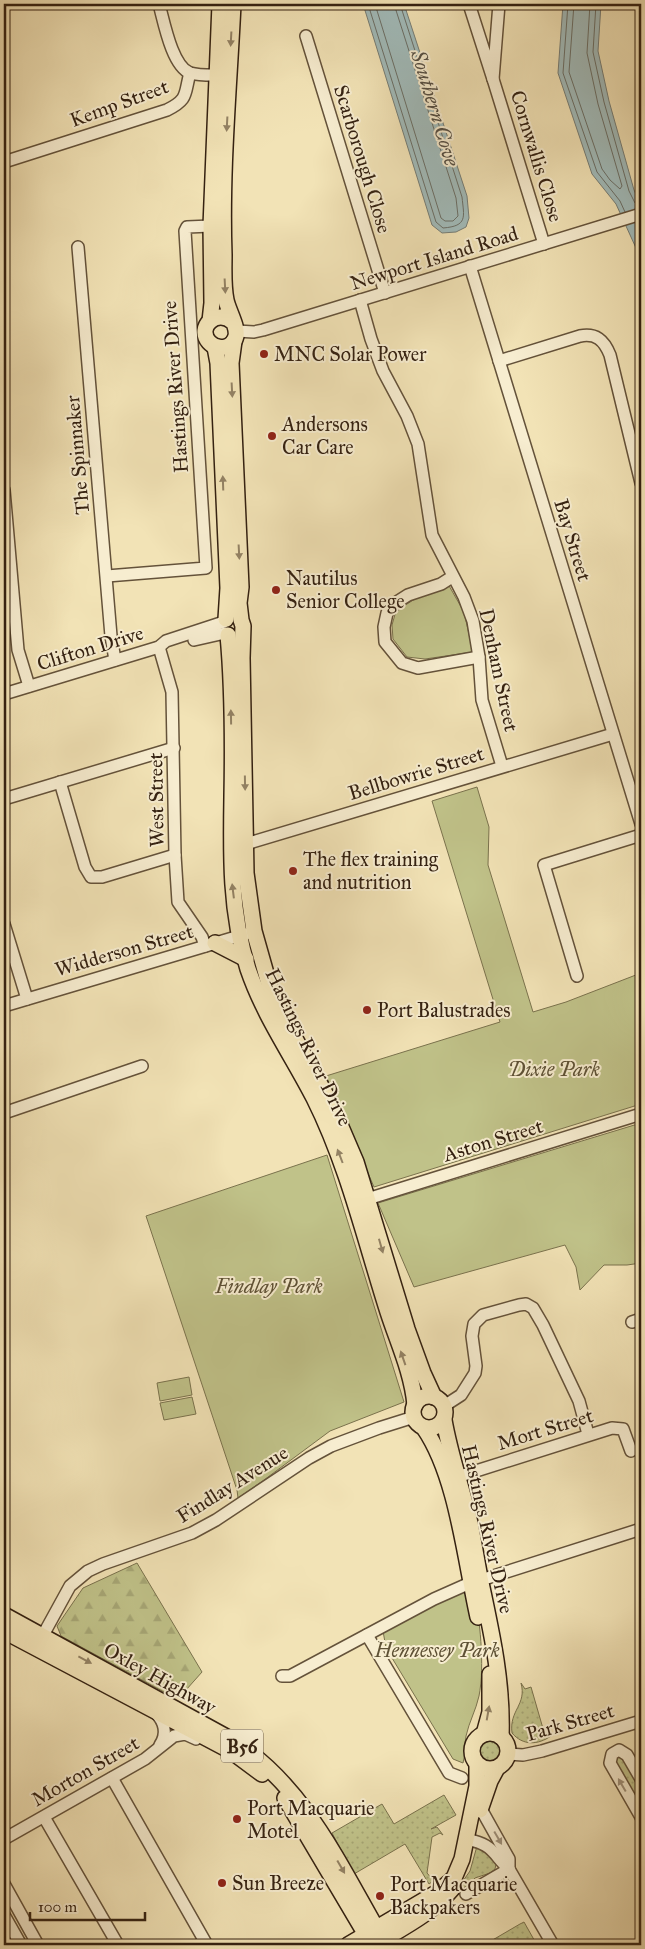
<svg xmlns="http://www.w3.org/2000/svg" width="645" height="1949" font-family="'IM FELL Great Primer',serif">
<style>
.grass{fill:url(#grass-dots);stroke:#7a724d}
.forest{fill:url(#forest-firs);stroke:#7a724d}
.green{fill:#c0c289;stroke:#7a724d}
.water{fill:#a1bbba;stroke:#757d76}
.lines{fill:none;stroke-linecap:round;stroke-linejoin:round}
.shore{stroke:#6a6e66;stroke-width:1}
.minor-casing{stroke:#64523a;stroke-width:14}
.major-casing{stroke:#342111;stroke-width:18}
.minor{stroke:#f7edd0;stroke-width:11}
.major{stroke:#f2e3b6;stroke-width:15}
.oneway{fill:#938264}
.oneway2{fill:#9f917a}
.poi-dot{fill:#8f2418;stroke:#f7edd0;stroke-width:2}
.labels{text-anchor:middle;stroke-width:4;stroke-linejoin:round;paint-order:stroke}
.shield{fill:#f7edd0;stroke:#6e5e4a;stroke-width:1}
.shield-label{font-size:19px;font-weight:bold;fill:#342111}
.street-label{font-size:20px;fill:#342111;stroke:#f7edd0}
.poi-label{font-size:20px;fill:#342111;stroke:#f7edd0;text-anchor:start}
.park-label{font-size:20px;font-style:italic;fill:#5e5135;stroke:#f7edd0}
.water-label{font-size:21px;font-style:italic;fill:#554f44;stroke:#f7edd0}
</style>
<defs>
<pattern id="grass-dots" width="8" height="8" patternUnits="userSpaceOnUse" patternTransform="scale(1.25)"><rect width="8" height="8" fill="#c0c289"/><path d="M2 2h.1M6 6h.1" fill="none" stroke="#a6a675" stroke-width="1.8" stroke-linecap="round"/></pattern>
<pattern id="forest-firs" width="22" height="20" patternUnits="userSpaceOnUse" patternTransform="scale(1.25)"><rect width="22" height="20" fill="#c0c289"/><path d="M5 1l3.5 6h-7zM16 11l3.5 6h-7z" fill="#a6a675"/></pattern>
</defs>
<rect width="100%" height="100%" fill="#f2e3b6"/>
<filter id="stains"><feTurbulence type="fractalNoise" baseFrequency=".004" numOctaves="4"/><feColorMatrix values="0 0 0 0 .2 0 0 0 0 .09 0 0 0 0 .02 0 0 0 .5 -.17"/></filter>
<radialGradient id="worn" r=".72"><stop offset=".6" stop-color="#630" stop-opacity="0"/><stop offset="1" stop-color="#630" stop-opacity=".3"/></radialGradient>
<g class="grass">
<path d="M521 1683 525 1689 531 1687 544 1732 551 1736C538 1745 523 1746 512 1733 509 1710 527 1705 521 1683Z"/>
<circle cx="490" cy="1752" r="12"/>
<path d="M621 1754 641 1790V1806L617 1766 613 1757Z"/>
<path d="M444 1795 456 1815 431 1829 437 1827 443 1835 440 1833 432 1837 427 1873 433 1880 436 1879 429 1884 405 1844 354 1874 332 1833 382 1804 394 1824Z"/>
<path d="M477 1846 488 1849 496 1864 495 1869 490 1873 475 1878 455 1898H451L470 1871Z"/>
<path d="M524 1922 537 1945H484L520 1924Z"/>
</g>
<path class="forest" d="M137 1563 202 1672 186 1690 164 1692 61 1636 57 1626 83 1588Z"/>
<g class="green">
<path d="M448 584 464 612 473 652 425 659 407 657 393 639 392 625 396 611 418 597Z"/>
<path d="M477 787 489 827 488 865 533 1012 566 1002 641 973V1104L374 1187 326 1076 500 1022 432 801Z"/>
<path d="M641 1123V1263L627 1265H604L580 1290 576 1267 565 1245 414 1287 378 1203Z"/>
<path d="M327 1155 404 1402 330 1431 264 1480 238 1498 237 1490 146 1216Z"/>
<path d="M189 1377 192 1395 160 1401 157 1383Z"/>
<path d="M192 1397 196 1414 164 1420 160 1403Z"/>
<path d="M473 1588C480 1617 485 1666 479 1696 476 1710 469 1722 466 1736 464 1745 466 1754 463 1763L453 1759 386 1648 383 1631 441 1599Z"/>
</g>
<g class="water">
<path d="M363 4H404L467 196 469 218 466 227 456 232 442 233 432 225Z"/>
<path d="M563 4H601L598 51 609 101 634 190 641 205V259L616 204 592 174 558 73Z"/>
</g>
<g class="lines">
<g class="shore">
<path d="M368 4 436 222 443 228C468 226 464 217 462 197L400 4"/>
<path d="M375 4 441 218 445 221H453L458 216 456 198 394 4"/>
<path d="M568 4 563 73 597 172 620 201 625 212"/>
<path d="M574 4 569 72 602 169 610 180 620 189 622 186 598 104 587 53 590 4"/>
<path d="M596 4 593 52 604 102 629 191 635 203 641 206"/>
</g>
<defs>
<g id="minor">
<path d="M159 4C164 22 172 66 190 73 201 76 214 75 225 75"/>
<path d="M469 4 493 79 499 4"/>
<path d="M306 36 385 293"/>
<path d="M493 79 544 244"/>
<path d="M4 162 167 110C189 99 184 94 190 73"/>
<path d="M78 247 111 636 115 660"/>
<path d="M470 266 641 824"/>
<path d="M360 300 371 339 383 371 407 416 418 444 432 535 464 597 473 621 479 657 482 700 502 766"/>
<path d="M237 331 254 332 263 330 641 214"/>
<path d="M499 361 580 336C596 333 604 340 610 355L641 483"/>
<path d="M4 490 18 650 29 686"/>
<path d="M107 576 206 568 185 231 187 227 211 226"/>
<path d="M452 577 441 584 408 595 397 602 387 613 384 627 385 642 402 663 418 668 479 657"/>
<path d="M194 640 225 633"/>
<path d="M159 647 172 692 175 855 178 902 202 937 205 946"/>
<path d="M4 694 159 647 166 641 224 622"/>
<path d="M60 782 85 867 91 877H102L175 855"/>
<path d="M4 799 174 748"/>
<path d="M239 846 613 734"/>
<path d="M4 924 27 999"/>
<path d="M577 976 544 865 641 835"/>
<path d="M4 1006 246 934"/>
<path d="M4 1113 142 1066"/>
<path d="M361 1201 641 1114"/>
<path d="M632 1322 641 1319"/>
<path d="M444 1406 461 1395 475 1373 476 1366 472 1336 474 1324 483 1315 519 1305 526 1304 533 1308 543 1325 579 1401 588 1434"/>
<path d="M457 1477 612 1428 623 1429 631 1451"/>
<path d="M481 1580 641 1529"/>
<path d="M367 1635 449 1773 462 1778"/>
<path d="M42 1637 70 1586 88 1571 103 1564 192 1533 216 1520 309 1458 331 1446 379 1428 414 1417"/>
<path d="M282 1676H290L434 1599 470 1583"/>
<path d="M155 1712C164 1721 168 1733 160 1745"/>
<path d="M508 1754 523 1755 542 1751 641 1721"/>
<path d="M112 1778 207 1945"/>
<path d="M641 1779 627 1755 619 1750 612 1754 610 1763 641 1817"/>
<path d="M481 1809 509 1859V1869"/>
<path d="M44 1817 118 1945"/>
<path d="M4 1839 145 1759 174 1736 185 1734 196 1739"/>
<path d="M474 1841C494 1846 495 1857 509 1869L553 1945"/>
<path d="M4 1884 38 1945"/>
<path d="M466 1894 509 1869"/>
<path d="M4 1915 21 1945"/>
</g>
<g id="major">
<path d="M210 321 212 303 211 226 220 4"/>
<path d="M233 322C217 308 196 327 209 342 217 351 233 349 236 336 238 327 228 310 226 300 223 286 224 269 224 255 221 171 229 87 233 4"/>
<path d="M234 341 231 363 241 587 239 603 241 620 243 626 242 658 246 873 254 931 269 984 281 1013 332 1106 356 1162 407 1329 423 1373 434 1397"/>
<path d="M215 347 218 363 228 588 226 619"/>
<path d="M228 635C233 689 233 743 232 797 231 855 230 913 248 969 264 1016 292 1055 314 1098 348 1166 365 1240 388 1312 398 1343 412 1372 415 1405"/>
<path d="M215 943 246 959"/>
<circle cx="429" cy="1412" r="16"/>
<path d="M444 1420C450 1455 462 1488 470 1523 474 1543 477 1563 481 1583 492 1634 503 1684 501 1737"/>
<path d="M424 1428C457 1476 465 1559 478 1617"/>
<path d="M4 1615 230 1739C306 1785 342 1871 386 1945"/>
<path d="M4 1631 231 1751 262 1774"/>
<circle cx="490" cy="1751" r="18"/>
<path d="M484 1734 490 1712V1674"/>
<path d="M285 1798 372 1945"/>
<path d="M480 1810 490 1781 497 1768"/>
<path d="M348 1945 438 1892 454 1878 462 1859 477 1786V1764"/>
<path d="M374 1945C402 1928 431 1914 452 1889"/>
</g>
</defs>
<use href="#minor" class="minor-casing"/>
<use href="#major" class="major-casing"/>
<use href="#minor" class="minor"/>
<use href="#major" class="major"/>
</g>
<defs><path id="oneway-solid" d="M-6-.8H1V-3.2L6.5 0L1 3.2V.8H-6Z" transform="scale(1.25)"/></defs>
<g class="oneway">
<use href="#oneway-solid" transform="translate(231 39) rotate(93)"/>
<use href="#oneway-solid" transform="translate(227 124) rotate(93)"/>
<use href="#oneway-solid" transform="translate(225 286) rotate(87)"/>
<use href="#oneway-solid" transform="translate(232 390) rotate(87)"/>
<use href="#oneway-solid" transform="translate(223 483) rotate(-92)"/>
<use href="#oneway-solid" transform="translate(239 552) rotate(87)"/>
<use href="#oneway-solid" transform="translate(231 717) rotate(-91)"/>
<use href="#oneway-solid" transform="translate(245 783) rotate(89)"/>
<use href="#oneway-solid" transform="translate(233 891) rotate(-97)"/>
<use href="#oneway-solid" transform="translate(340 1156) rotate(-111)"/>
<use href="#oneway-solid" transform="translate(381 1246) rotate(74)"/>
<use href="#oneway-solid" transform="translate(403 1358) rotate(-109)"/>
<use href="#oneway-solid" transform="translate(85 1660) rotate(28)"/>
<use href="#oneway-solid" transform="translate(488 1713) rotate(-80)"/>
<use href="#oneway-solid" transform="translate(341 1867) rotate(60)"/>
</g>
<g class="oneway2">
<use href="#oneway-solid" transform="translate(622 1785) rotate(-120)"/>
<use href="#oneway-solid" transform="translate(498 1838) rotate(60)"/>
</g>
<g class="poi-dot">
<circle cx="264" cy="354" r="5"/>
<circle cx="272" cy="436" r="5"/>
<circle cx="276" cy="590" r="5"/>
<circle cx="293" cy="871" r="5"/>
<circle cx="367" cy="1010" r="5"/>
<circle cx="237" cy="1819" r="5"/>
<circle cx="222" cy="1883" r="5"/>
<circle cx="380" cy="1896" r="5"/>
</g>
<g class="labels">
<rect class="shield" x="221" y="1729.5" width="42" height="33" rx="4"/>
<g class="shield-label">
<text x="242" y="1753">B56</text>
</g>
<g class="street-label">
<text transform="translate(119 103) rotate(-20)" y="7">Kemp Street</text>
<text transform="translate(537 156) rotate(73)" y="7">Cornwallis Close</text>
<text transform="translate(363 159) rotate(73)" y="7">Scarborough Close</text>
<text transform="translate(434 258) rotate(-17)" y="7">Newport Island Road</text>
<text transform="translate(175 387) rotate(-94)" y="7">Hastings River Drive</text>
<text transform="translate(77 455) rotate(-95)" y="7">The Spinnaker</text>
<text transform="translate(573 540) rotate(73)" y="7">Bay Street</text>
<text transform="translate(90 648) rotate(-17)" y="7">Clifton Drive</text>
<text transform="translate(499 670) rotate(78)" y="7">Denham Street</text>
<text transform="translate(416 773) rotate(-17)" y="7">Bellbowrie Street</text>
<text transform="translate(156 800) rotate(-91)" y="7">West Street</text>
<text transform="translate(124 950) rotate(-16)" y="7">Widderson Street</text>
<text transform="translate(309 1047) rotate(64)" y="7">Hastings River Drive</text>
<text transform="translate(493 1140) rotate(-17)" y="7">Aston Street</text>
<text transform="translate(545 1429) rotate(-17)" y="7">Mort Street</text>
<text transform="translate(232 1484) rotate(-32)" y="7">Findlay Avenue</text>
<text transform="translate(488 1529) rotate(77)" y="7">Hastings River Drive</text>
<text transform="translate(160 1678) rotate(29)" y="7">Oxley Highway</text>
<text transform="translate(570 1722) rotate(-16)" y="7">Park Street</text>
<text transform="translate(85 1771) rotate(-30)" y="7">Morton Street</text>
</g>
<g class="poi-label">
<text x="274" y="361">MNC Solar Power</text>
<text x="282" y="431">Andersons<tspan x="282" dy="23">Car Care</tspan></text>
<text x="286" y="585">Nautilus<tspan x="286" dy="23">Senior College</tspan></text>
<text x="303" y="866">The flex training<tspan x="303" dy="23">and nutrition</tspan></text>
<text x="377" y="1017">Port Balustrades</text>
<text x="247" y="1815">Port Macquarie<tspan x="247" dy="23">Motel</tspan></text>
<text x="232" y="1890">Sun Breeze</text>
<text x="390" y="1891">Port Macquarie<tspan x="390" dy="23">Backpakers</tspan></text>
</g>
<g class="park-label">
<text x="554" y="1076">Dixie Park</text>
<text x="269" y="1293">Findlay Park</text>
<text x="437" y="1657">Hennessey Park</text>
</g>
<g class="water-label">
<text transform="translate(435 108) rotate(73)" y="7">Southern Cove</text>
</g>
</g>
<rect width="645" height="1949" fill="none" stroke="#f2e3b6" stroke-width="20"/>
<rect x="5" y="5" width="635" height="1939" fill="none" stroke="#342111" stroke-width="2.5"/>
<rect x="10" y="10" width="625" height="1929" fill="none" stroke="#342111"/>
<path d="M30 1912v8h115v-8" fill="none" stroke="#342111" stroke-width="2.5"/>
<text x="38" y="1912" font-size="15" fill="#342111" stroke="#f7edd0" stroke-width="4" paint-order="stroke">100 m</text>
<rect width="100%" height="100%" filter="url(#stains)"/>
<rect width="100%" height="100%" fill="url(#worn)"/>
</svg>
